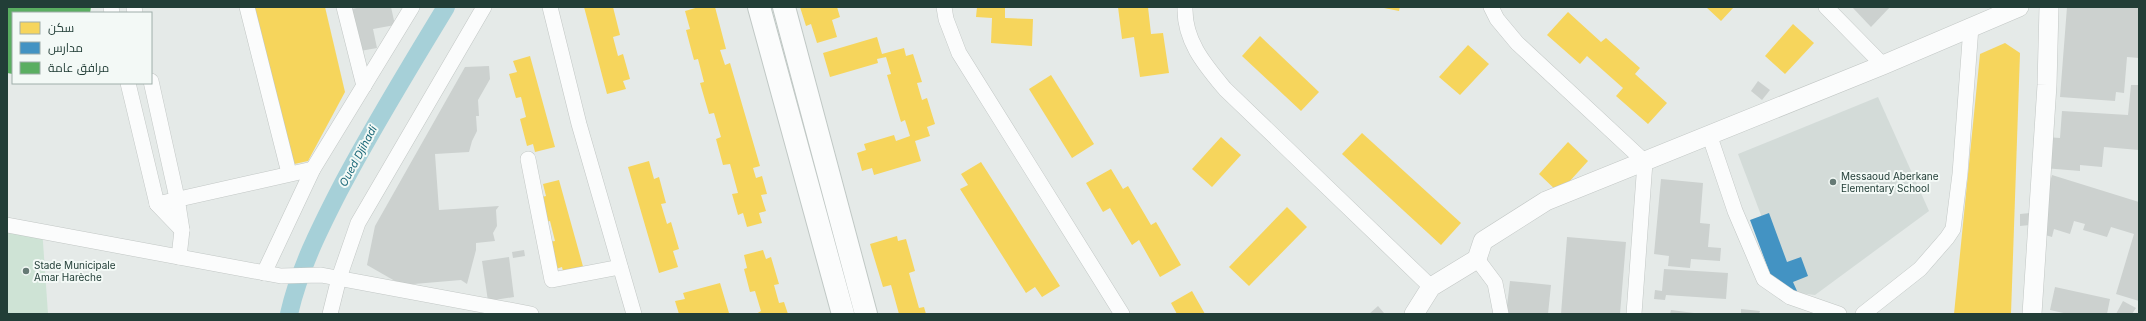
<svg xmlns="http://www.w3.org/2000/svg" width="2146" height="321" font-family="Inter,Cairo,sans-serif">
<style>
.built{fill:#d3dbd8}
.pitch{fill:#cee3d5}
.homes{fill:#f6d55c}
.schools{fill:#4393c3}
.public{fill:#5aae61}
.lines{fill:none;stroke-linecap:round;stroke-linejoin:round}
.canal{stroke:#a6d0d8;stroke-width:18}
.building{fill:#ccd1cf}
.minor-casing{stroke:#c2c7c5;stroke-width:16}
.tertiary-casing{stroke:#c2c7c5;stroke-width:20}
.secondary-casing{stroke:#c0c8c5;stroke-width:24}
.minor{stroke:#fbfcfc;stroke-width:15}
.tertiary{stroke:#fbfcfc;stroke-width:19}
.secondary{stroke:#fbfcfc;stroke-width:22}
.poi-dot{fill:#667a75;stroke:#f3f9f6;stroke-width:1.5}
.labels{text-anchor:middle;stroke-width:4;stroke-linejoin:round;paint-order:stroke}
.poi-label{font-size:10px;fill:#223e37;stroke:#f3f9f6;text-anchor:start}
.water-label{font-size:11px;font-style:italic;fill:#1d6979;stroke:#f3f9f6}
</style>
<rect width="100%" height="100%" fill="#e5eae8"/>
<path class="built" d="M1878 97 1929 211 1815 295 1790 292 1738 154Z"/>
<path class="pitch" d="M7 224 42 228 48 314H7Z"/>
<g class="homes">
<path d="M244 7H325L345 92 308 161 281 167Z"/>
<path d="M584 7H613L620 35 613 37 618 56 623 54 630 79 623 81 626 89 607 94Z"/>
<path d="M699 7H715L726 49 720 50 725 65 730 63 760 166 753 168 756 178 762 176 767 194 761 195 766 211 759 213 762 223 747 227 743 213 738 215 732 194 738 193 730 164 723 165 716 139 721 137 714 113 709 114 700 83 704 82 698 59 694 60 686 30 690 29 685 11Z"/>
<path d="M800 7H837L840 17 832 20 837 37 817 43 811 24 806 26Z"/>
<path d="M977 7H1005V18L1033 19 1032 46 991 43 992 18 976 17Z"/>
<path d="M1118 7H1148L1151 34 1163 33 1169 73 1140 77 1134 37 1122 39Z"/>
<path d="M1379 7H1400L1399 11Z"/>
<path d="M1706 7H1734L1721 21Z"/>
<path d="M1568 12 1601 42 1606 38 1640 68 1635 74 1667 103 1648 124 1616 96 1623 88 1587 56 1580 64 1547 35Z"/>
<path d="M1793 24 1814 43 1785 74 1765 56Z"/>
<path d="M1260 36 1319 92 1301 111 1242 56Z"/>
<path d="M877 37 882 54 904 48 906 56 913 54 922 82 917 83 922 100 927 98 935 124 927 127 930 136 915 141 921 161 874 175 872 168 862 171 857 153 866 150 864 144 894 135 896 141 910 136 905 120 901 122 887 75 891 74 886 57 877 59 878 63 830 77 823 53Z"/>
<path d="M2005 43 2020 53 2011 314H1954L1980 54Z"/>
<path d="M1468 45 1489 64 1460 95 1439 77Z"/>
<path d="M530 56 555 147 535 152 533 144 527 146 520 119 526 117 521 97 516 98 509 74 517 72 513 61Z"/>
<path d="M1051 75 1094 144 1072 158 1029 89Z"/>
<path d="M1362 133 1461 223 1441 245 1342 154Z"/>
<path d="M1221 137 1241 155 1212 187 1192 169Z"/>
<path d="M1568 142 1588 161 1559 193 1539 174Z"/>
<path d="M649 161 654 179 659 177 666 203 661 204 667 224 671 222 679 249 673 251 678 267 659 273 628 167Z"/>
<path d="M981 162 1060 286 1042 297 1035 287 1026 293 960 189 968 185 961 174Z"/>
<path d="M1111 169 1123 189 1128 186 1151 225 1156 222 1181 265 1160 277 1139 240 1132 245 1110 208 1103 212 1086 183Z"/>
<path d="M559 180 584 270 564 275 562 267 556 269 549 242 555 241 550 221 545 222 538 198 546 196 543 184Z"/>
<path d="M1287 207 1307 227 1249 286 1229 267Z"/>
<path d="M897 236 898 241 906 239 915 271 909 273 919 308 924 307 926 314H899L891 285 883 287 870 244Z"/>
<path d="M763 250 766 259 771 257 779 284 774 285 779 303 784 302 788 314H756L761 311 755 291 750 292 744 269 747 268 744 255Z"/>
<path d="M720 283 729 313 679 314 675 301 685 299 683 293Z"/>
<path d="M1192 291 1205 314H1177L1171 303Z"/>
</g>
<path class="schools" d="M1769 213 1787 262 1801 257 1808 276 1793 282 1797 291 1779 298 1750 220Z"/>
<path class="public" d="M7 7H91L90 13H13V74L7 73Z"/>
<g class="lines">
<path class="canal" d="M289 314C299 270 319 230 339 191 372 128 409 68 446 7"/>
</g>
<g class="building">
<path d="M362 7H391L395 25 373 29 377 48 349 53 341 11Z"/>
<path d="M1854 7H1890L1871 27 1853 8Z"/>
<path d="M2067 7H2139V58L2127 57 2124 93 2116 92 2115 101 2060 97Z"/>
<path d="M489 66 490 79 478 100 479 116H476L477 131 472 141 469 152 435 154 439 210 499 206 496 210 497 226 493 233 495 241 476 243V250L467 284 461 280 402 285 367 265 375 226 465 67Z"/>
<path d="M1758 81 1770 90 1762 100 1751 91Z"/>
<path d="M2131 85H2139V150L2104 147 2102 167 2080 165V171L2044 168 2046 137 2060 138 2062 111 2128 115Z"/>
<path d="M2052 175 2139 202V301L2116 294 2134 234 2111 227 2107 237 2083 230 2085 224 2074 221 2070 234 2054 229 2052 237 2035 232Z"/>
<path d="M1661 179 1703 183 1700 223 1710 224 1708 247 1721 248 1720 261 1691 259 1690 268 1668 266 1669 256 1654 254Z"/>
<path d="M2030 213V225L2020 226V214Z"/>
<path d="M1567 237 1626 242 1620 314H1561Z"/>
<path d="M524 250 525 256 513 258 512 252Z"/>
<path d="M509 257 514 297 488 301 482 261Z"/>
<path d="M1664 269 1728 273 1726 299 1666 295 1665 300 1654 299 1655 290 1662 291Z"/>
<path d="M1510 281 1551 285 1548 314H1506Z"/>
<path d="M2055 287 2110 299 2107 314H2068L2050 310Z"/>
<path d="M2123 301 2136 308 2132 314H2116Z"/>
<path d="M1378 306 1384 313 1369 314Z"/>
<path d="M1741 309 1760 311 1759 314H1741Z"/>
<path d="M1671 310 1694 313V314H1670Z"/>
</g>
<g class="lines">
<defs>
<g id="minor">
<path d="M111 7 112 13"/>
<path d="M134 7 135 13"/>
<path d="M247 7 289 173"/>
<path d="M344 7 364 86"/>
<path d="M550 7 579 124 634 314"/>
<path d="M944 7 946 19 959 53 1122 314"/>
<path d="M1185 7C1184 41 1205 65 1225 89L1431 287"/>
<path d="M1491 7 1497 19 1517 43 1645 162 1634 314"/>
<path d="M1826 7 1883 65"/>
<path d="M151 81 177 198 182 230 179 257"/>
<path d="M128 83 157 204 182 230"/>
<path d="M1709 134 1735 211 1764 279 1790 297 1839 314"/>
<path d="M528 159 552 280 620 267"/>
<path d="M157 204 313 169"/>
<path d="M7 225 281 276 321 275 531 314"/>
<path d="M1477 259 1495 283 1501 314"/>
<path d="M264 273 313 169 412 7"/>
<path d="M330 314 339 278 358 223 484 7"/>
<path d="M1863 314 1920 269 1947 238 1953 229 1960 174 1971 27"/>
</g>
<g id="tertiary">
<path d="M1414 314 1431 287 1477 259 1483 241 1546 201 1883 65 2019 7"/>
<path d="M2032 314 2047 85 2049 7"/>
</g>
<g id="secondary">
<path d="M759 7 843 314"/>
<path d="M784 7 866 314"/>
</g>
</defs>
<use href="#minor" class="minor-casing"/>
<use href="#tertiary" class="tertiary-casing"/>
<use href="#secondary" class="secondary-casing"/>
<use href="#minor" class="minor"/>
<use href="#tertiary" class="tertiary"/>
<use href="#secondary" class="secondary"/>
</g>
<g class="poi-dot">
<circle cx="1833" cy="182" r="4"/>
<circle cx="26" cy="271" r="4"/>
</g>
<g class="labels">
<g class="poi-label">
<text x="1841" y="180">Messaoud Aberkane<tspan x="1841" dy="12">Elementary School</tspan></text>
<text x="34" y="269">Stade Municipale<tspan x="34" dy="12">Amar Harèche</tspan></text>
</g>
<g class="water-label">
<text transform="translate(358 156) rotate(-62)" y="4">Oued Djihadi</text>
</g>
</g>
<rect width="2146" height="321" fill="none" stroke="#223e37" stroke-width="16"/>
<rect x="12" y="12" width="140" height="72" fill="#f3f9f6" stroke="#9faeaa"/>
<rect x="20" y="22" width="20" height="12" fill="#f6d55c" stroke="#9faeaa"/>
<text x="48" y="32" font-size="12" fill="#223e37">سكن</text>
<rect x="20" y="42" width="20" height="12" fill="#4393c3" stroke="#9faeaa"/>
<text x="48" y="52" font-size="12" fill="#223e37">مدارس</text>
<rect x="20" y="62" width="20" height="12" fill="#5aae61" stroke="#9faeaa"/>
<text x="48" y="72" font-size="12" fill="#223e37">مرافق عامة</text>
</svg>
